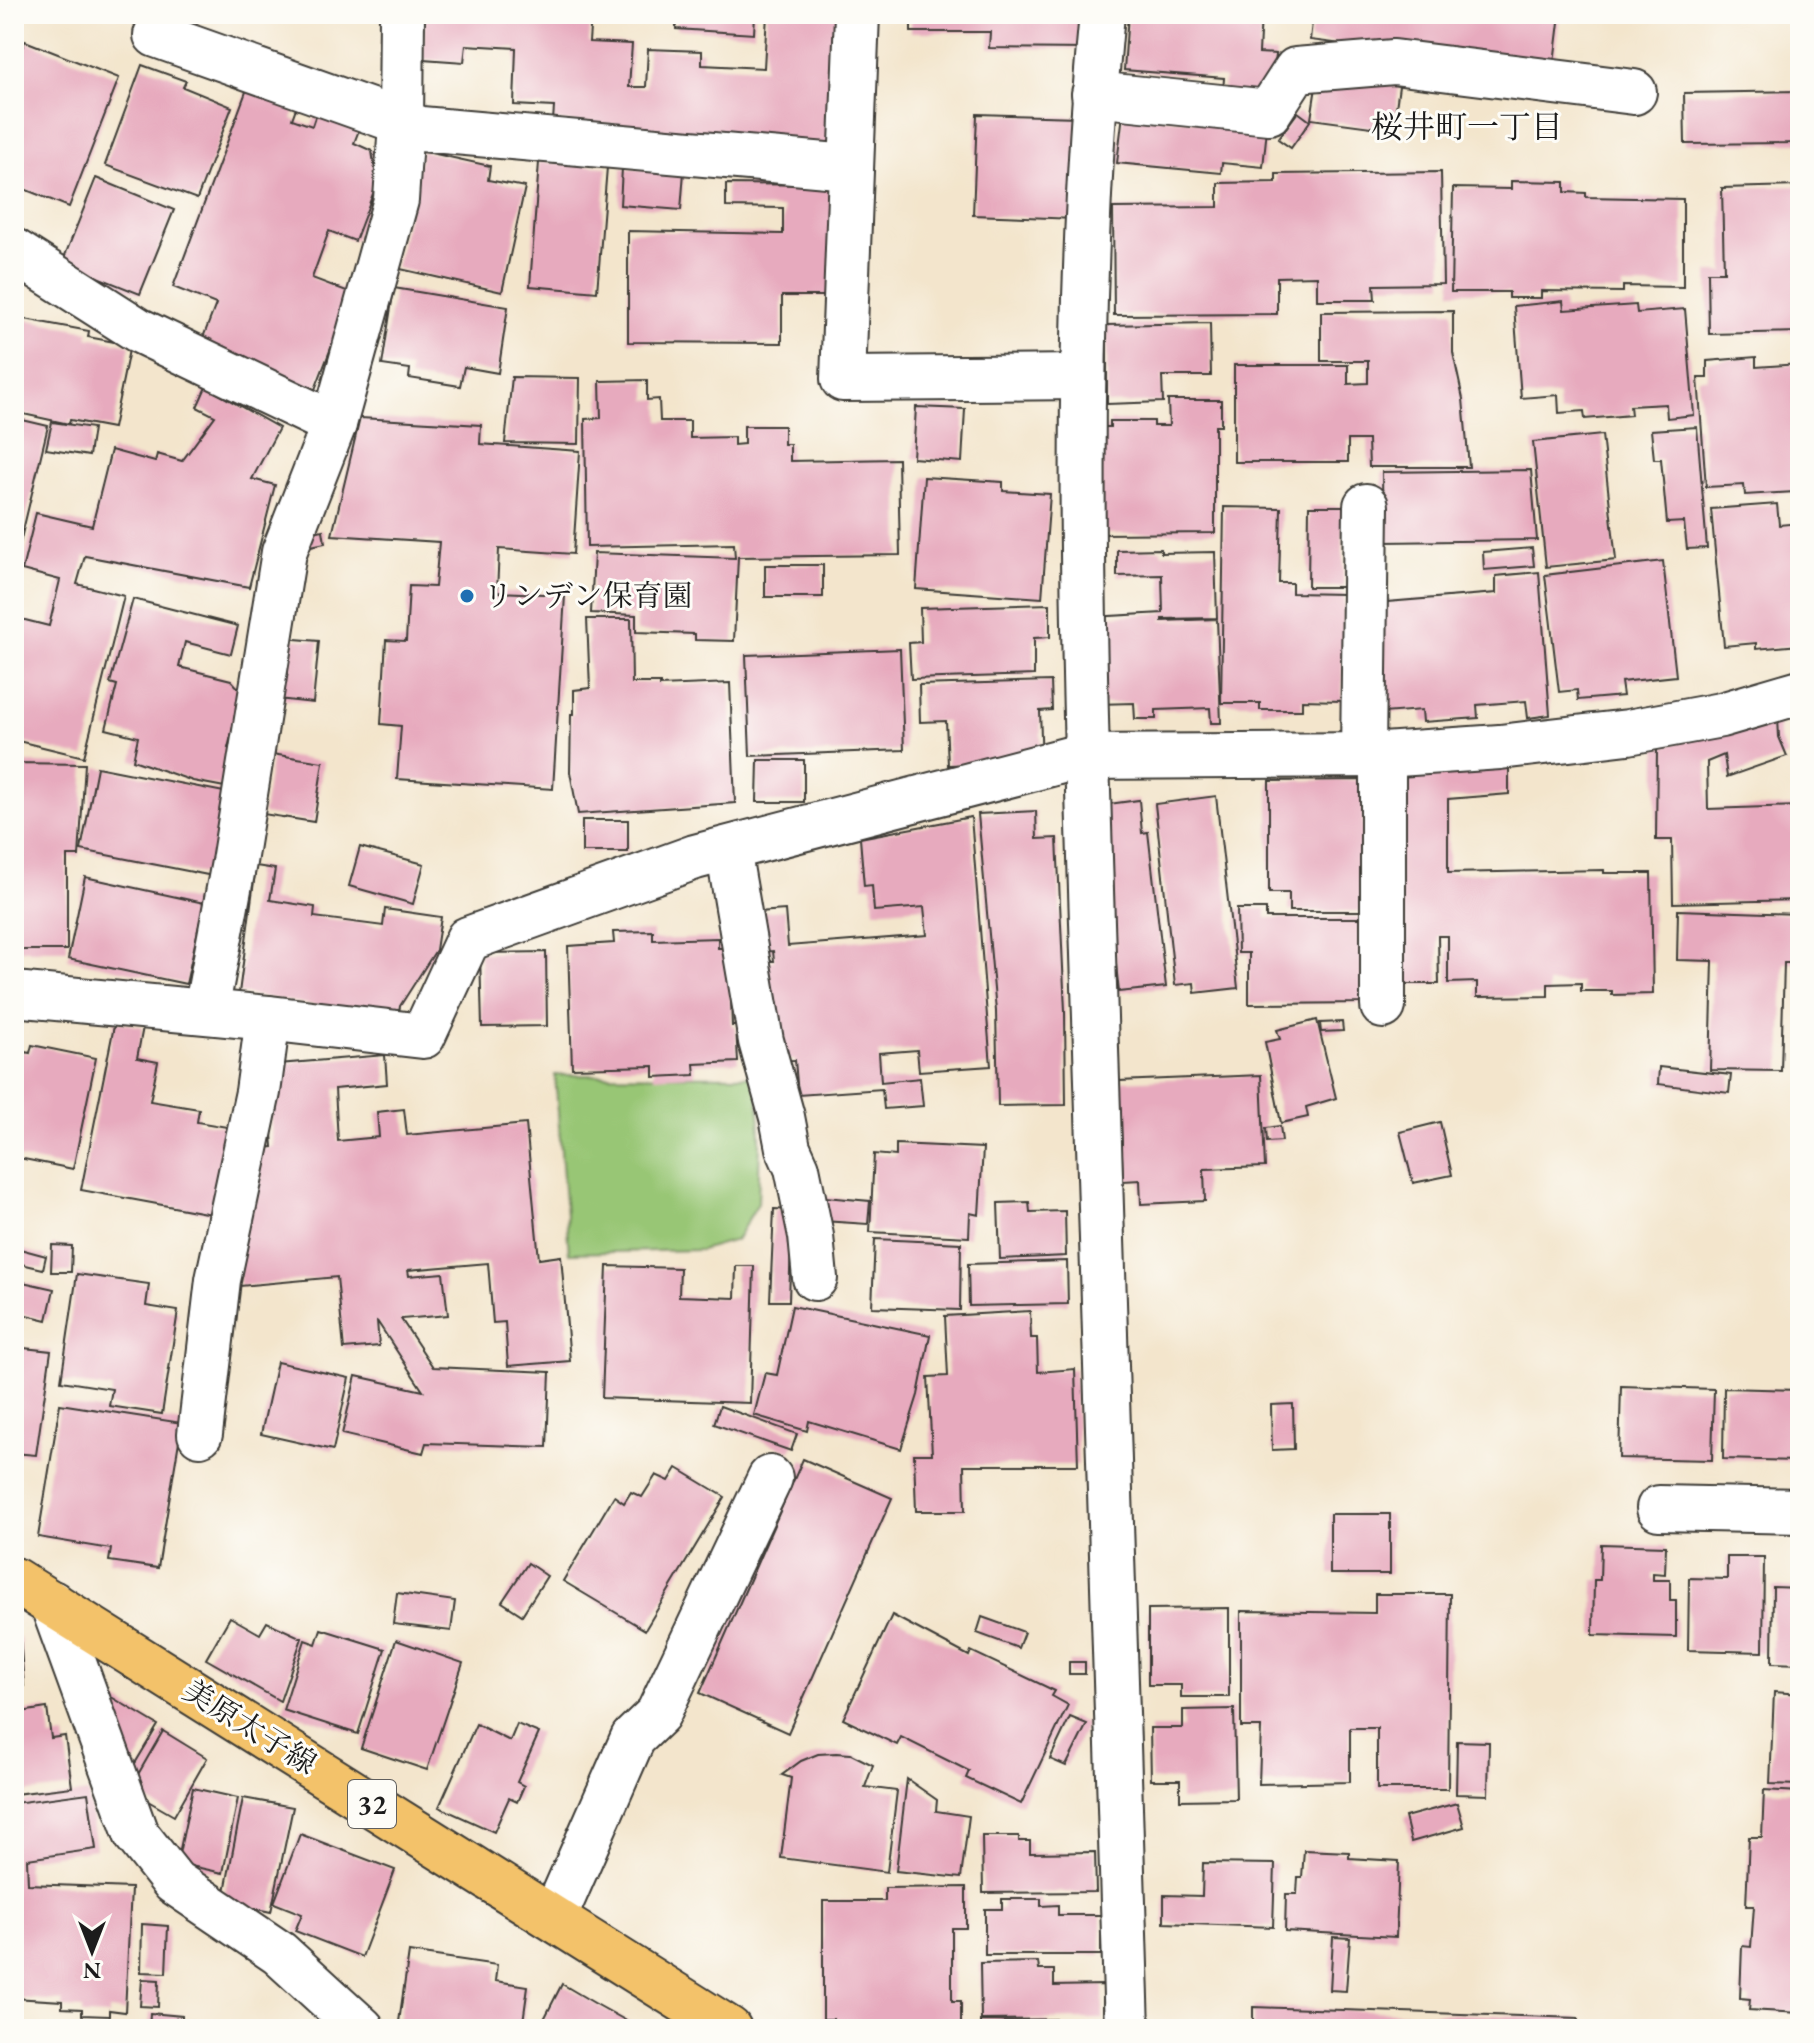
<svg xmlns="http://www.w3.org/2000/svg" width="1814" height="2043" font-family="'EB Garamond','Noto Serif JP',serif">
<style>
.green{fill:#98c674;stroke:#5a7148;stroke-width:2}
.building{fill:#e7aabe}
.lines{fill:none;stroke-linecap:round;stroke-linejoin:round}
.minor-casing{stroke:#3c3a36;stroke-width:48}
.major-casing{stroke:#3c3a36;stroke-width:48}
.minor{stroke:#fff;stroke-width:44}
.major{stroke:#f3c26a;stroke-width:44}
.poi-dot{fill:#1f6fb2;stroke:#fdfcf7;stroke-width:3}
.labels{text-anchor:middle;stroke-width:6;stroke-linejoin:round;paint-order:stroke}
.shield{fill:#fdfcf7;stroke:#605f5e;stroke-width:2}
.shield-label{font-size:28px;font-weight:bold;fill:#1c1c1c}
.poi-label{font-size:30px;fill:#1c1c1c;stroke:#fdfcf7;text-anchor:start}
.street-label{font-size:30px;fill:#1c1c1c;stroke:#fdfcf7}
.neighbourhood-label{font-size:32px;fill:#1c1c1c;stroke:#fdfcf7}
</style>
<rect width="100%" height="100%" fill="#fdfcf7"/>
<filter id="ink" filterUnits="userSpaceOnUse"><feTurbulence type="fractalNoise" baseFrequency=".0125" numOctaves="2"/><feDisplacementMap in="SourceGraphic" scale="16" xChannelSelector="R" yChannelSelector="G"/><feConvolveMatrix kernelMatrix="1 2 1 2 8 2 1 2 1" color-interpolation-filters="sRGB"/></filter>
<filter id="wash" filterUnits="userSpaceOnUse"><feTurbulence type="fractalNoise" baseFrequency=".006" numOctaves="4" result="noise"/><feDisplacementMap in="SourceGraphic" scale="32" xChannelSelector="R" yChannelSelector="G"/><feGaussianBlur stdDeviation="1.8" result="paint"/><feColorMatrix in="noise" values="0 0 0 0 0 0 0 0 0 0 0 0 0 0 0 0 0 1.4 0 .05"/><feComposite in="paint" operator="in"/></filter>
<g filter="url(#wash)">
<rect width="100%" height="100%" fill="#f3e5cc"/>
<path class="green" d="M555 1075 758 1076 760 1140 758 1203 736 1240 701 1250 569 1253Z"/>
<g id="blocks">
<g class="building">
<path d="M129 14H200L198 22 177 16 174 28Z"/>
<path d="M425 14H591L589 42 632 44 629 87H646L648 49 702 51V65L764 68 767 14H839L832 146 643 136 644 126 553 121 554 107 514 105 516 48 466 45 464 62 423 59Z"/>
<path d="M676 14H755L754 34 676 29Z"/>
<path d="M911 14H1090L1089 49 989 48 990 32H911Z"/>
<path d="M1128 14H1261L1259 53 1276 54 1272 96 1223 93 1224 78 1124 70Z"/>
<path d="M1313 14H1560L1554 63 1414 53 1310 40Z"/>
<path d="M25 41 119 78 69 207 14 185V70Z"/>
<path d="M142 65 186 81 183 87 232 107 197 199 105 165Z"/>
<path d="M1318 74 1399 86 1393 130 1311 119Z"/>
<path d="M250 81 296 108 292 119 312 126 316 114 359 130 354 143 372 151 377 183 355 241 329 231 312 278 352 293 314 392 199 348 216 304 173 287Z"/>
<path d="M1800 91V143L1685 144 1684 93Z"/>
<path d="M1298 112 1310 121 1291 148 1278 139Z"/>
<path d="M977 114 1078 117 1075 219 973 215Z"/>
<path d="M1123 114 1267 129 1263 167 1222 163 1221 173 1117 163Z"/>
<path d="M422 151 490 166 488 180 525 187 502 292 396 268Z"/>
<path d="M539 162 607 167 597 292 530 286Z"/>
<path d="M622 168 684 172 681 210 620 205Z"/>
<path d="M1441 172 1443 284 1374 285 1375 300H1317V276L1277 277V314L1114 315 1113 208 1218 207V183L1276 182V174Z"/>
<path d="M96 178 174 210 140 294 62 263Z"/>
<path d="M1511 181 1565 182V192L1586 193V197L1683 199V287L1623 286V292L1541 291V298H1509V292H1451L1453 188 1511 189Z"/>
<path d="M726 184 833 185 832 296H782V343L628 342V231L783 234V208L726 207Z"/>
<path d="M1800 186V332L1709 334 1708 272H1724L1722 188Z"/>
<path d="M394 288 508 307 498 373 464 367 460 386 409 378 410 369 382 365Z"/>
<path d="M1563 301 1564 310 1636 305 1637 313 1685 309 1694 415 1667 418 1666 404 1630 406 1631 415 1585 419 1584 411 1559 413 1558 395 1521 398 1514 306Z"/>
<path d="M1453 311V353L1463 399 1469 467H1369L1368 440H1348V462H1234V365H1348V384L1368 383V361H1321V312Z"/>
<path d="M14 317 89 331 88 337 130 345 113 428 70 420 69 424 14 412Z"/>
<path d="M1210 323 1211 376H1162L1163 402 1107 404V325Z"/>
<path d="M1756 357V367L1800 364V476L1794 477 1795 492 1745 495 1744 485 1706 487 1698 378H1707V361Z"/>
<path d="M512 377 580 378 579 444 505 443Z"/>
<path d="M647 380V400L659 399 660 421H690V438L734 437V445L744 444V426H784V444H790V461L898 459 900 555 738 557 734 641 695 640V634L636 632V615L591 613 594 553 735 558 734 544 587 547 585 419 601 418 600 381Z"/>
<path d="M206 387 279 428 252 479 275 485 249 587 85 556 77 584 124 596 84 757 14 740V606L20 608 17 618 49 626 60 580 22 570 36 513 92 526 111 450 155 462 157 454 182 461 215 416 197 407Z"/>
<path d="M1168 400H1221V426H1215V533L1099 534V427H1110V421H1154V426H1169Z"/>
<path d="M916 407 965 409 962 462 913 458Z"/>
<path d="M14 418 48 426 20 543 14 542Z"/>
<path d="M360 418 481 425 480 444 580 451 573 554 499 549 497 592 565 595 553 789 397 779 401 726 381 724 386 640 406 641 409 586 435 587 439 542 332 535Z"/>
<path d="M52 422 93 428 89 456 46 449Z"/>
<path d="M1697 427 1707 548 1687 549 1684 522 1667 523 1661 459H1654L1651 430Z"/>
<path d="M1602 435 1616 560 1546 567 1533 442Z"/>
<path d="M1531 470 1537 540 1383 542 1382 472Z"/>
<path d="M924 477 1003 482V491L1050 494 1042 598 916 589Z"/>
<path d="M1777 504 1779 525 1800 523V645L1756 649V643L1724 646 1711 509Z"/>
<path d="M1309 506H1343V587H1308Z"/>
<path d="M1224 507 1281 508 1279 583H1292V593L1344 594 1342 701 1302 700V710H1260V703H1221Z"/>
<path d="M323 530 325 543 306 547 304 534Z"/>
<path d="M1532 548 1534 566 1484 570 1483 552Z"/>
<path d="M1161 549V553L1215 552 1217 618 1162 619V621L1217 619 1221 723H1211L1210 708 1156 710V719H1135L1134 703 1096 704 1092 617 1163 613 1162 575 1117 576V550Z"/>
<path d="M1663 561 1676 676 1621 682 1623 696 1578 700 1577 690 1559 692 1545 575Z"/>
<rect x="765" y="565" width="58" height="32"/>
<path d="M1539 572 1550 715 1528 718 1526 701 1477 705 1478 718 1423 722 1422 710 1383 713 1375 603 1496 593V576Z"/>
<path d="M133 599 238 626 231 654 185 642 179 667 231 680 242 692 228 748 238 750 230 788 193 781 133 760 138 737 106 729 117 685 110 683Z"/>
<path d="M1050 604V637L1034 638V675L911 679 909 643 921 642 920 608Z"/>
<path d="M587 619H631L632 683H660V686L730 683 735 803 578 814 570 772 571 714H574V690L590 688Z"/>
<path d="M282 638 319 641 313 703 278 699Z"/>
<path d="M900 649 904 750 750 756 746 655Z"/>
<path d="M1051 681 1052 710 1040 711 1042 762 948 765 946 721 920 722 919 685Z"/>
<path d="M1778 718 1779 737 1787 756 1727 777 1724 755 1707 762 1708 809 1800 806V900L1673 903 1672 840H1656L1657 748Z"/>
<path d="M272 754 323 762 314 822 263 814Z"/>
<path d="M758 760H804V802H757Z"/>
<path d="M14 763 85 764 79 856H67V950H14V842H20V813H14Z"/>
<path d="M1509 764V794L1448 799V873L1604 870V873H1651L1653 994 1612 995V991H1581V983L1548 984V996L1477 997V982L1448 983V936H1438L1439 984H1397L1394 774Z"/>
<path d="M97 767 229 793 213 876 81 850Z"/>
<path d="M1363 780V911H1289V893H1269V781Z"/>
<path d="M1216 796 1238 988 1195 993 1194 983 1175 985 1155 804Z"/>
<path d="M1139 800 1142 833 1148 832 1166 987 1119 992 1107 882 1101 805Z"/>
<path d="M1036 811 1037 839 1057 838 1065 1011 1066 1105 998 1106 996 1011 978 814Z"/>
<path d="M971 817 991 1066 919 1071 917 1050 879 1053 881 1082 920 1078 923 1106 884 1109 882 1089 798 1095 795 1060 774 1061 766 961H774L773 951 761 952 758 912 785 910 788 946 927 935 924 907 874 911 872 885 864 886 860 838Z"/>
<rect x="582" y="820" width="46" height="32"/>
<path d="M360 847 424 864 413 904 349 886Z"/>
<path d="M256 866 275 869 270 900 315 907 314 917 383 926 385 909 441 917 436 950 400 1006 398 1019 239 993Z"/>
<path d="M85 877 204 903 186 984 68 959Z"/>
<path d="M1237 909H1266V918H1363L1364 1003 1249 1004V953H1238Z"/>
<path d="M1678 910 1800 914V963H1784L1781 1071 1710 1070 1713 961 1677 960Z"/>
<path d="M653 931V940L718 938V948H729L732 1026H736L738 1062 694 1064 695 1075 654 1077V1066L572 1068 568 946 614 943 613 932Z"/>
<path d="M546 952 547 1026 482 1027 480 953Z"/>
<path d="M1317 1020 1336 1098 1306 1107 1308 1117 1281 1123 1265 1042 1280 1039 1277 1030Z"/>
<path d="M115 1021 143 1027 137 1058 158 1062 150 1101 199 1109 197 1122 233 1128 217 1215 81 1190Z"/>
<path d="M1342 1022 1343 1031 1321 1032 1320 1023Z"/>
<path d="M32 1045 96 1058 73 1169 14 1157V1050L30 1053Z"/>
<path d="M385 1055 387 1084 335 1089 338 1141 379 1137 377 1112 404 1109 407 1135 526 1124 539 1259 561 1256 570 1361 508 1366 505 1322 493 1323 488 1263 408 1270 409 1276 443 1273 448 1315 401 1319 433 1367 550 1372 547 1447 426 1443 423 1453 342 1434 356 1376 423 1391 377 1321 379 1346 344 1349 337 1277 240 1286 236 1237 252 1149 273 1147 267 1065Z"/>
<path d="M1659 1067 1731 1075 1729 1093 1658 1084Z"/>
<path d="M1261 1075 1265 1167 1204 1169 1205 1201 1141 1204 1140 1180 1123 1181 1119 1081Z"/>
<path d="M1440 1122 1452 1175 1413 1183 1400 1132Z"/>
<path d="M1280 1126 1282 1141 1267 1142 1266 1128Z"/>
<path d="M896 1144 983 1148 979 1215 970 1213 969 1237 870 1232 874 1154 896 1156Z"/>
<path d="M825 1197 870 1201 868 1224 823 1221Z"/>
<path d="M1029 1202 1030 1212 1065 1211 1066 1256 1000 1259 998 1203Z"/>
<path d="M774 1209 792 1210 789 1301H770Z"/>
<path d="M875 1239 961 1243 960 1310 872 1307Z"/>
<path d="M52 1245 72 1246 71 1272H51Z"/>
<path d="M20 1249 46 1256 43 1269 17 1263Z"/>
<path d="M1067 1261 1068 1304 969 1306 968 1264Z"/>
<path d="M607 1266 680 1268 679 1296 735 1298 736 1266H754L750 1403 602 1398Z"/>
<path d="M77 1274 149 1284 146 1306 178 1311 162 1414 109 1406 112 1389 61 1381Z"/>
<path d="M14 1280 54 1289 47 1320 14 1312Z"/>
<path d="M792 1306 930 1335 918 1395 901 1449 809 1421 807 1431 754 1415 765 1373 777 1375Z"/>
<path d="M1030 1311 1031 1338H1037L1038 1372 1075 1369 1078 1465H964L965 1511H916L914 1454H932L928 1377 948 1376 945 1316Z"/>
<path d="M14 1347 51 1351 36 1455 14 1453Z"/>
<path d="M277 1362 349 1378 333 1450 261 1434Z"/>
<path d="M1621 1386 1714 1389 1712 1460 1619 1458Z"/>
<path d="M1724 1388 1800 1390 1797 1461 1723 1459Z"/>
<path d="M60 1404 182 1423 158 1568 109 1561 111 1549 38 1537Z"/>
<path d="M1293 1404 1294 1449 1272 1450 1271 1405Z"/>
<path d="M720 1406 797 1434 791 1451 714 1424Z"/>
<path d="M803 1459 892 1498 788 1733 700 1693Z"/>
<path d="M677 1468 725 1497 645 1630 563 1581 614 1496 624 1503 631 1492 642 1497 656 1475 669 1481Z"/>
<rect x="1330" y="1514" width="60" height="60"/>
<path d="M1601 1544 1666 1546 1665 1574 1653 1573V1580H1670V1600H1676V1637L1593 1635 1594 1580H1600Z"/>
<path d="M1727 1557H1764L1763 1652 1688 1650 1689 1578 1727 1579Z"/>
<path d="M528 1563 547 1576 522 1615 502 1602Z"/>
<path d="M1773 1587 1800 1588V1664L1772 1663Z"/>
<path d="M397 1593 455 1601 451 1631 393 1624Z"/>
<path d="M1375 1594H1450L1448 1789H1377V1728H1350V1782L1259 1784 1261 1727H1241V1611L1375 1613Z"/>
<path d="M1229 1608V1697H1181V1685H1148V1609Z"/>
<path d="M892 1615 969 1656 971 1651 1055 1691 1052 1696 1068 1705 1021 1804 966 1778 969 1771 901 1737 897 1745 843 1719Z"/>
<path d="M230 1617 260 1634 267 1622 302 1638 280 1701 206 1659Z"/>
<path d="M982 1617 1024 1632 1018 1648 977 1633Z"/>
<path d="M321 1629 385 1649 358 1734 283 1710 305 1640 316 1644Z"/>
<path d="M20 1637 24 1686H14V1638Z"/>
<path d="M396 1640 463 1663 427 1770 361 1748Z"/>
<rect x="1069" y="1662" width="16" height="12"/>
<path d="M1774 1692 1800 1694V1785L1770 1784Z"/>
<path d="M108 1695 158 1725 131 1770Z"/>
<path d="M47 1708 51 1738 65 1736 72 1787 14 1794V1713Z"/>
<path d="M1234 1709 1236 1799 1180 1800V1780H1151L1150 1728H1183V1710Z"/>
<path d="M1070 1717 1087 1724 1066 1766 1050 1759Z"/>
<path d="M476 1724 510 1741 517 1724 539 1733 517 1782 524 1786 517 1802 509 1798 494 1832 439 1807Z"/>
<path d="M163 1731 207 1758 174 1816 129 1790Z"/>
<path d="M1457 1741 1489 1742 1488 1795 1456 1794Z"/>
<path d="M836 1753 851 1754 873 1765 865 1787 897 1791 887 1872 781 1858 791 1778 782 1775 801 1761 818 1754Z"/>
<path d="M907 1779 937 1800 936 1811 969 1816 961 1878 896 1871Z"/>
<path d="M193 1788 238 1798 223 1873 177 1863Z"/>
<path d="M1764 1790 1800 1792V2013L1749 2010 1750 1999 1740 1998 1742 1946 1751 1947 1754 1906H1746L1749 1837H1762Z"/>
<path d="M88 1793 96 1849 27 1859 28 1884 131 1888 125 2012 109 2010V2016L82 2015V2009L62 2008V2001L14 1998V1803Z"/>
<path d="M243 1798 293 1807 271 1912 223 1902Z"/>
<path d="M1457 1803 1464 1827 1411 1842 1405 1817Z"/>
<path d="M300 1834 395 1870 362 1957 295 1931 302 1914 274 1903Z"/>
<path d="M982 1836H1019V1841H1030V1853L1095 1852 1096 1892 983 1893Z"/>
<path d="M1304 1850 1349 1852V1858L1399 1861 1396 1937 1285 1931 1286 1894H1297L1298 1877H1302Z"/>
<path d="M1203 1863 1275 1864 1273 1927 1164 1923V1895L1202 1896Z"/>
<path d="M966 1887V1928H952V2001H961V2028L833 2029V2019H823V1901H885V1888Z"/>
<path d="M1002 1899H1041V1906L1058 1905V1915H1101V1955H985V1909H1002Z"/>
<path d="M142 1924 168 1926 166 1973 141 1972Z"/>
<path d="M1333 1937 1350 1938 1346 1991 1330 1990Z"/>
<path d="M409 1952 497 1965 495 1981 528 1986 522 2029H398Z"/>
<path d="M1038 1962 1039 1970H1054V1986L1103 1985V2019L981 2020 980 1963Z"/>
<path d="M142 1979 159 1980 158 2007 140 2006Z"/>
<path d="M562 1984 596 2004 641 2029H539Z"/>
<path d="M1253 2007 1578 2018 1577 2029H1253Z"/>
<path d="M150 2013 182 2016V2029H149Z"/>
<path d="M980 2021 1049 2022 1048 2029H980Z"/>
</g>
</g>
</g>
<g filter="url(#ink)">
<use href="#blocks" fill-opacity="0" stroke="#3c3a36" stroke-width="2"/>
<g class="lines">
<defs>
<g id="minor">
<path d="M857 14 843 379 1083 377"/>
<path d="M1102 14C1071 337 1084 663 1094 986 1105 1334 1116 1681 1127 2029"/>
<path d="M156 35 421 129 849 167"/>
<path d="M1094 94 1269 112 1296 70 1394 62 1634 92"/>
<path d="M14 251 138 330 334 424"/>
<path d="M1363 755 1366 506"/>
<path d="M728 849 761 1041 782 1117 788 1148 797 1168 811 1236 815 1278"/>
<path d="M14 994 268 1018 423 1036 468 939 695 857 1077 757 1383 755 1500 747 1628 732 1721 715 1800 692"/>
<path d="M1383 1006V755"/>
<path d="M206 1011 234 862 284 552 334 424 396 200 401 123 402 14"/>
<path d="M200 1434 218 1280 258 1092 268 1018"/>
<path d="M1659 1508 1800 1511"/>
<path d="M52 1603 136 1834 174 1882 279 1953 362 2029"/>
<path d="M554 1918 633 1738 658 1714 770 1478"/>
</g>
<path id="major" d="M14 1580 729 2029"/>
</defs>
<use href="#minor" class="minor-casing"/>
<use href="#major" class="major-casing"/>
<use href="#minor" class="minor"/>
<use href="#major" class="major"/>
</g>
</g>
<circle class="poi-dot" cx="467" cy="596" r="8"/>
<g class="labels">
<rect class="shield" x="348" y="1780" width="48" height="48" rx="6"/>
<g class="shield-label">
<text x="372" y="1814">32</text>
</g>
<g class="poi-label">
<text x="483" y="606">リンデン保育園</text>
</g>
<g class="street-label">
<text transform="translate(250 1727) rotate(32)" y="10">美原太子線</text>
</g>
<g class="neighbourhood-label">
<text x="1467" y="138">桜井町一丁目</text>
</g>
</g>
<rect width="1814" height="2043" fill="none" stroke="#fdfcf7" stroke-width="48"/>
<g transform="translate(92 1951) rotate(180)" stroke="#fdfcf7" stroke-width="6" paint-order="stroke">
<path d="M0-6L14 30L0 20L-14 30Z" fill="#1c1c1c"/>
<text y="-12" font-size="22" font-weight="bold" text-anchor="middle" fill="#1c1c1c">N</text>
</g>
</svg>
